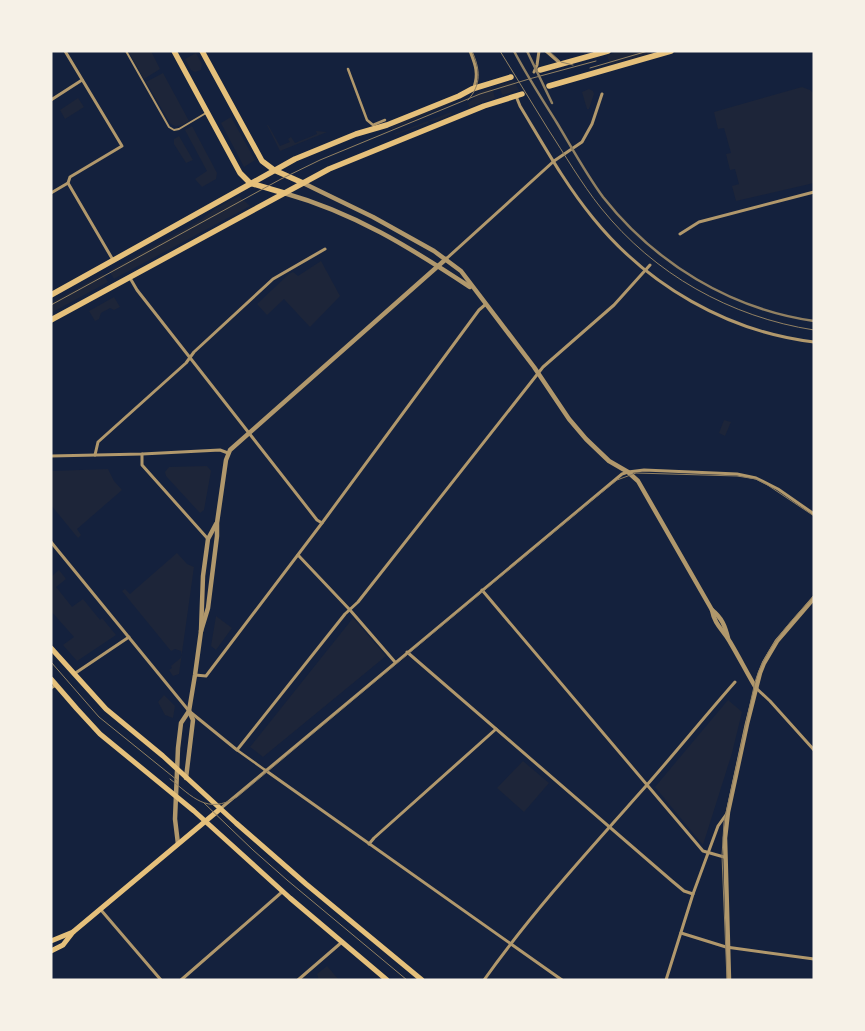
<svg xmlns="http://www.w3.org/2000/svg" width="865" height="1031" font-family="'DejaVu Sans',sans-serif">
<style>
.green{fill:#1d2539}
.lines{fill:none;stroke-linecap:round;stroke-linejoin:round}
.service{stroke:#b1986c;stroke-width:2}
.pedestrian{stroke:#b1986c;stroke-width:2.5}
.minor{stroke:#b1986c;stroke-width:3}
.tertiary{stroke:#b1986c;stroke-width:4.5}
.secondary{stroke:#e5c07b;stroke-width:5}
.primary{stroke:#e5c07b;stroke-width:5.5}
.tram{stroke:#918062;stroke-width:1}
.rail{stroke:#918062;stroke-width:2.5}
</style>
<rect width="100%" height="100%" fill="#14213d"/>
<g class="green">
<path d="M128 51H151L160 69 144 79Z"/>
<path d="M621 51H660L610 65 607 55Z"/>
<path d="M196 53 202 64 201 70 195 72 191 70 185 59Z"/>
<path d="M163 73 189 121C182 125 176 129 170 123L146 82Z"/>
<path d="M514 81 519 90 502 95 499 85Z"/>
<path d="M492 87 495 98 469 107 468 103 476 97 475 94Z"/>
<path d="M802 87 810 90 814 94V183L736 201 732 186 739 184 735 169 730 170 726 154 731 153 724 128 718 129 714 112Z"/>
<path d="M589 89 593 91 594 94 589 109H587L582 92Z"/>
<path d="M462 97 450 104 392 129 391 127Z"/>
<path d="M78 98 84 107 65 119 60 110Z"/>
<path d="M451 112 452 114 436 121H429L428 123 395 135 394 134Z"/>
<path d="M231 117 255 160 244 167 221 123Z"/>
<path d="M267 125H268L280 146 290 142 288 139 291 137 295 143 317 134 316 131 327 132 280 151Z"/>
<path d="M192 126 217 173 216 179 202 187 195 179 207 171 185 130Z"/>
<path d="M179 136 193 160 186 163 174 144V139Z"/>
<path d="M239 196 250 206 114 279 109 271 202 219 215 209Z"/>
<path d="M321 261 340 296 310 327 284 299 267 315 257 304 289 274 293 272 298 276Z"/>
<path d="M103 274 108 282 51 313V303Z"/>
<path d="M114 297 120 307 114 310 110 308 101 313 99 319 95 321 89 311Z"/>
<path d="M724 420 731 422 725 436 719 433Z"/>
<path d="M207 466 211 471 204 510 200 513 166 476 165 472 169 467Z"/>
<path d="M108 469 114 481 122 490 77 529 81 535 78 538 51 505V471Z"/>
<path d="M177 553 187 564 194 567 179 674 173 676 169 670 172 668 171 666 182 657 181 651 175 649 171 651 122 591 125 589 130 594Z"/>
<path d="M59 570 66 579 56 587 72 607 83 599 100 620 102 618 116 635 77 661 63 645 74 637 51 611V577Z"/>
<path d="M216 616 232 628 216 650 211 646Z"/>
<path d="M353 618 386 656 263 757 250 747Z"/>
<path d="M164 695 175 706 173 718 165 715 158 702Z"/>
<path d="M728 700 742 712 732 753 703 845 655 787Z"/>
<path d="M523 761 549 783 524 812 497 788Z"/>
<path d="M327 966 339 980H319L317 974Z"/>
</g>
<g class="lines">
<path class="service" d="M126 51 169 127 174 130 179 129 206 113"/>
<g class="pedestrian">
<path d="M348 69 367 120 373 125 385 120"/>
<path d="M237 750 265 770"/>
</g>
<g class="minor">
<path d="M470 51C475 64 479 73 474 87"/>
<path d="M546 51 561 64"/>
<path d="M534 72 537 65 539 51"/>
<path d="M516 96 520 106C543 144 565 184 593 218 647 285 728 332 814 342"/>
<path d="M51 100 82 80"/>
<path d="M68 183 113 260"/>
<path d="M51 193 68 183 70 177 122 146 65 51"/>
<path d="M680 234 699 222 814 192"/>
<path d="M446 259 554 161 582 142 592 124 602 94"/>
<path d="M130 278 137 290 317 520 322 523"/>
<path d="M142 454V465L208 539"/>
<path d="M95 455 98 442 186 363 194 352 273 279 325 249"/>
<path d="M51 456 142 454 220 450 228 453"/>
<path d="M51 542 189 711 237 750 345 614 358 602 543 367 614 305 650 265"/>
<path d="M298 555 350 610 395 662"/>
<path d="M482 590 703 851 724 857"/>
<path d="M407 652 672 881 684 891 693 894"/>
<path d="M74 674 129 637"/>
<path d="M195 675 206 676 322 523 479 310 486 304"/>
<path d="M51 688 56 685"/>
<path d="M756 688 770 701 814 750"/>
<path d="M265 770 562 980"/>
<path d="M220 809 622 474 628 472 644 470 737 474 756 478 778 489 814 514"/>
<path d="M369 844 374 838 496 729"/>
<path d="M101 910 161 980"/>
<path d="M681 933 726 947 814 959"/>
<path d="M181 980 282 892"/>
<path d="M298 980 342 942"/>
<path d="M484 980C533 911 590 849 646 786 676 752 705 716 735 682"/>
<path d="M666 980 693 894 718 826 728 812"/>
</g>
<g class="tertiary">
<path d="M303 183 373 217 434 251 461 271 534 367 569 419 586 439 609 461 628 472 638 481 712 610C715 626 723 629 730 642 739 657 747 673 756 688"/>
<path d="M284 193C355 213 409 247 470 287"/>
<path d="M712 610C722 618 725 626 728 638"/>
<path d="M201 631 208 608 217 536V523L226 460 230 450 446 259"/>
<path d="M186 778 193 720 189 711"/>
<path d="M178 844 175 819 178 748 181 723 189 711 195 675 201 631 203 576 208 539 216 524"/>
<path d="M729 980 725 838 728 812 747 724 760 673 764 663 777 641 814 598"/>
</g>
<g class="secondary">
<path d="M51 648 106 709 163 756 236 823 306 884 422 980"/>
<path d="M51 679 77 709 100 734 194 811 290 898 387 980"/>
<path d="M51 941 73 932"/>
<path d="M51 951 63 945 73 932 220 809"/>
</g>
<g class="primary">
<path d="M174 51 240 173 250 183 284 193"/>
<path d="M202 51 262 161 274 170 303 183"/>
<path d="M540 70 608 51"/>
<path d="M549 86 671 51"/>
<path d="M51 295 295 159 356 134 387 125 459 96 472 89 511 77"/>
<path d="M51 320 329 169 484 106 522 94"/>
</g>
<g class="tram">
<path d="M500 51C516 77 532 103 548 129 565 155 581 183 601 208 654 274 730 317 814 330"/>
<path d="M549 51 561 62 573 65"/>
<path d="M590 68 648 51"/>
<path d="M468 100C482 84 480 69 472 51"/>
<path d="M51 305 281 179 320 160 480 94 529 79 596 61"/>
<path d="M51 662 99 717 177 780"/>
<path d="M170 779C193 797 207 815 237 797L591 501 617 480 636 473 737 476 756 479 766 484 814 516"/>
<path d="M204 803 253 850 287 880 407 980"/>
<path d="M727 980 722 856 724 822 755 682C765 648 790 622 814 596"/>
</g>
<g class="rail">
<path d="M514 51C527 76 542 99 557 123 572 148 586 174 603 197 655 263 730 309 814 321"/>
<path d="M527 51 552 103"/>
</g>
</g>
<rect width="865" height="1031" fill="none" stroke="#f6f1e7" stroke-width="105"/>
</svg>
